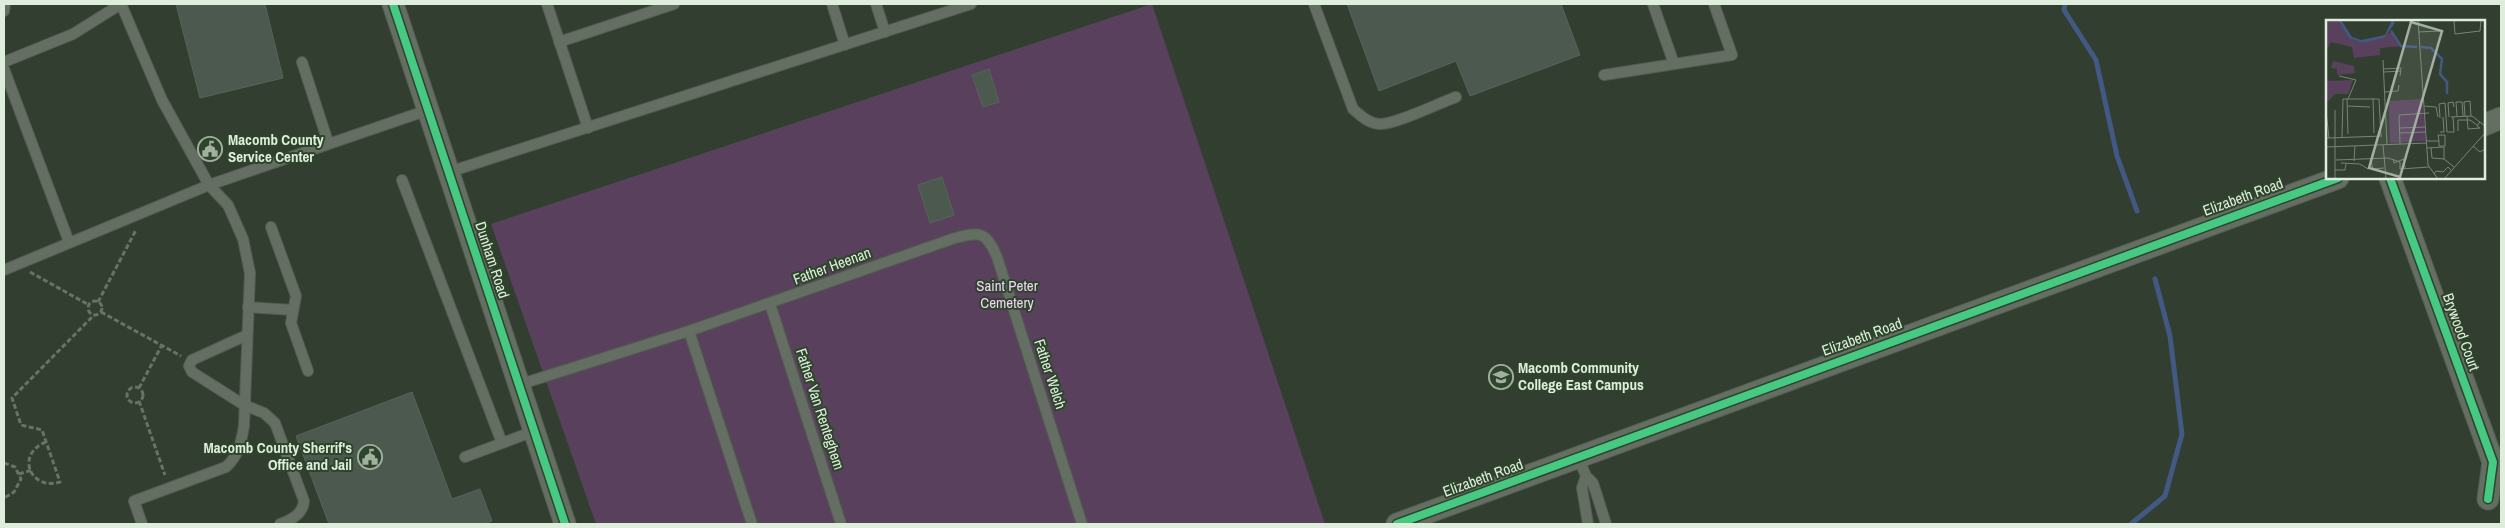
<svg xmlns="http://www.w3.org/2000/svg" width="2505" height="528" font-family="'Archivo Narrow',sans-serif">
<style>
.green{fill:#59415d}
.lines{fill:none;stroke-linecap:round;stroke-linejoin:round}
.stream{stroke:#415983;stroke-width:5}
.building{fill:#4c594f;stroke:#566359}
.service-casing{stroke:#525d4f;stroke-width:12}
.minor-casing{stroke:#525d4f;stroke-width:23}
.path{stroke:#687267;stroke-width:3;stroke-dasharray:5 2.5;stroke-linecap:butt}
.service{stroke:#646e63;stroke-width:10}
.minor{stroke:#646e63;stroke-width:21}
.cycleway-casing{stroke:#2d452a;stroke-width:11}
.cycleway{stroke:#46c982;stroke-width:8}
.labels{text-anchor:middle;stroke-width:4;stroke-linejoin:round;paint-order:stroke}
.poi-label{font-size:15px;font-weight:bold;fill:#dfeddc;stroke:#2d452a;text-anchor:start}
.street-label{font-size:15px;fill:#dfeddc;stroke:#2d452a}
.park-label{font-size:15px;fill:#f4d1fa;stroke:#2d452a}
.inset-river{fill:none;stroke:#415983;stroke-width:2.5}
.inset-road{fill:none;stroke:#778575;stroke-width:1}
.view{fill:#a2b0a0;fill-opacity:0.15;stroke:#a2b0a0;stroke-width:2.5}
.inset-edge{fill:none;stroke:#dfeddc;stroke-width:2.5}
</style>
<rect width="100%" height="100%" fill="#323f30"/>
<path class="green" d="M1152 4 1325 524H596L491 224Z"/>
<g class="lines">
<g class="stream">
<path d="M2065 4 2064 10 2096 60 2117 156 2137 211"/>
<path d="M2131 524 2165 496 2182 434 2170 336 2155 279"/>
</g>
</g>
<g class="building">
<path d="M176 4H265L283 78 200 98Z"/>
<path d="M1347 4H1561L1580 55 1470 96 1456 61 1379 91Z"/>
<path d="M989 69 999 102 983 107 972 75Z"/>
<path d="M942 177 954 215 930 223 918 185Z"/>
<path d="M412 392 452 499 480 489 492 521 483 524H329L296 436Z"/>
</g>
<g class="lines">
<defs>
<g id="service">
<path d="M121 4 162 100 209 185 228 205 243 239 250 273 244 426C241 443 239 455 226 467L134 501 142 524"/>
<path d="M547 4 588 128"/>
<path d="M832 4 845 45"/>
<path d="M876 4 885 32"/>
<path d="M1314 4 1353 109C1361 116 1368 123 1379 124 1395 125 1439 103 1456 97"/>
<path d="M1653 4 1674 64"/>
<path d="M4 11 5 4"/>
<path d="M559 42 674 4"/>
<path d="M4 62 73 34 121 4"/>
<path d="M302 62 328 142"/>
<path d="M4 69 69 242"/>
<path d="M1604 75 1732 55 1714 4"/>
<path d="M449 172 971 4"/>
<path d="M402 180 502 443"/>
<path d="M271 227 296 296 291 323 308 371"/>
<path d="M4 270 209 185 428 110"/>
<path d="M770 304 841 524"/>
<path d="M248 307 293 310"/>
<path d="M689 331 752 524"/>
<path d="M247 335 192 360 189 366 192 372 244 405 264 413 275 423 304 501C303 514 292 520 280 524"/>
<path d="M518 385 689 331 955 238C981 231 986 232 997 257L1082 524"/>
<path d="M465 457 534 431"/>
<path d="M1578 457 1586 476 1582 488 1588 524"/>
<path d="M1586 476 1593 483 1606 524"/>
</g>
<g id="minor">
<path d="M393 4 565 524"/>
<path d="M2484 125 2501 118"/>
<path d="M2390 178 2493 462 2488 499"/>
<path d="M1397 524 2338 178"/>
</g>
</defs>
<use href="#service" class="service-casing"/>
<use href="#minor" class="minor-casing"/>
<g class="path">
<path d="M30 272 89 305"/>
<circle cx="95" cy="308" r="7"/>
<path d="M98 302 136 230"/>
<path d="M101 312 181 356"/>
<circle cx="135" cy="395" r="8"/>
<path d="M139 388 162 345"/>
<path d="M139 401 165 475"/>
<path d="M46 442C15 454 30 491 60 482L42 430 21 425 12 398 94 315"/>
<path d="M4 463 15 467 21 479 14 492 4 498"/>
<path d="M19 474 32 470"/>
</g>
<use href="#service" class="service"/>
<use href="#minor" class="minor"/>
<defs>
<g id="cycleway">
<path d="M393 4 565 524"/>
<path d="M2390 178 2493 462 2488 499"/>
<path d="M1397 524 2338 178"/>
</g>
</defs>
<use href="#cycleway" class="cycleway-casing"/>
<use href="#cycleway" class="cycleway"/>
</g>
<defs>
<symbol id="civic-ring" viewBox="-11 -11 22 22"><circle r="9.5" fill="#2d452a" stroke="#a2b0a0" stroke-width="1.5"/><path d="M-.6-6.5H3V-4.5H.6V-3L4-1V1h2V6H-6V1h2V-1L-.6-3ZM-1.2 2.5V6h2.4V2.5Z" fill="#a2b0a0"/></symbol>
<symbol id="university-ring" viewBox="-11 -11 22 22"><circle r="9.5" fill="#2d452a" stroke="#a2b0a0" stroke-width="1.5"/><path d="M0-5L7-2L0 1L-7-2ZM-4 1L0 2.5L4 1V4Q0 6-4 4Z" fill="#a2b0a0"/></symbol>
</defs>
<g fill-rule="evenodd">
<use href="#civic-ring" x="196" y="135" width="28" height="28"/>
<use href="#university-ring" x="1487" y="363" width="28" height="28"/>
<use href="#civic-ring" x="356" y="443" width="28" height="28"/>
</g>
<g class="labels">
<g class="poi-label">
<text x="228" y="145">Macomb County<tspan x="228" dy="17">Service Center</tspan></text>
<text x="1518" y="373">Macomb Community<tspan x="1518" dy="17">College East Campus</tspan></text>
<text x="352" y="453" text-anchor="end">Macomb County Sherrif's<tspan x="352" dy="17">Office and Jail</tspan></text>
</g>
<g class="street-label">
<text transform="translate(2243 197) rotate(-20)" y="5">Elizabeth Road</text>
<text transform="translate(492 260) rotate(72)" y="5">Dunham Road</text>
<text transform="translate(832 266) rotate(-20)" y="5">Father Heenan</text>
<text transform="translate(2461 332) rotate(70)" y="5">Brywood Court</text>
<text transform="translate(1862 337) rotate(-20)" y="5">Elizabeth Road</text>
<text transform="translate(1050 374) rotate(72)" y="5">Father Welch</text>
<text transform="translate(820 409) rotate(72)" y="5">Father Van Renteghem</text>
<text transform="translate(1483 478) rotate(-20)" y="5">Elizabeth Road</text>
</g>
<g class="park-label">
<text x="1007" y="291">Saint Peter<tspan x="1007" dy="17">Cemetery</tspan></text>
</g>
</g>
<g transform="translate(2326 20)">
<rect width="159" height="159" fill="#323f30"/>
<path d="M0 0H12L23 18 36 23 66 12 75 26 54 28V35L28 38 26 27 5 22 0 31ZM7 41 28 46 29 53 11 55V49L5 48ZM27 60 22 74H9L0 83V61ZM96 79 100 121 64 123 63 81Z" fill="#59415d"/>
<path d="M12 0H15L26 17 35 20 59 15 66 0 69 3 58 18 36 23 23 18Z" fill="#415983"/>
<path class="inset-river" d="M65 11 75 26 91 27M95 27 105 28 116 39 114 54 121 62V74"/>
<path class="inset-road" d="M92 0 102 145 112 159M128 0 129 14 154 11 155 0M92 12 114 11M57 40 61 125M57 49 75 48 74 56M58 52 75 51M13 56 30 60 22 79M59 72 72 71 73 65M47 78 48 113M21 79 22 114M22 86 44 87M98 86 110 87 112 97M0 91 3 118H0M131 96 130 82H136L137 96M139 96 138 82 144 81 145 96M141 96 142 109 154 108 151 106 154 102M123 97 122 83 127 82 128 87M125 97 146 96 159 106M114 98 113 84 119 83 121 112H128L127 97M74 108 100 107M132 111V100H144L151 105M114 112H118L117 97M74 113 100 112M3 118 56 116M16 118 17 79H53L55 116M100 121H113V126H119V115H112L113 121M74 124 73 95 103 93M147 126 154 132 159 129M0 127 101 123M101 128 118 127V139L128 147M105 128 106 138 118 139M67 139 68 143 78 139 79 148M10 140 62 138 74 142V149L103 147M28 141 29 126M45 141 47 149 58 148M15 143 34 144 42 149M9 150H19L20 144M108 154 110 151 117 152 122 147 125 150M9 159V90M54 159 60 158 57 125M118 159 159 113"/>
<path class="view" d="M85 2 116 11 74 157 43 148Z"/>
<rect width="159" height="159" class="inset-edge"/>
</g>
<rect width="2505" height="528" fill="none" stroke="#dfeddc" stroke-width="10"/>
</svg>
